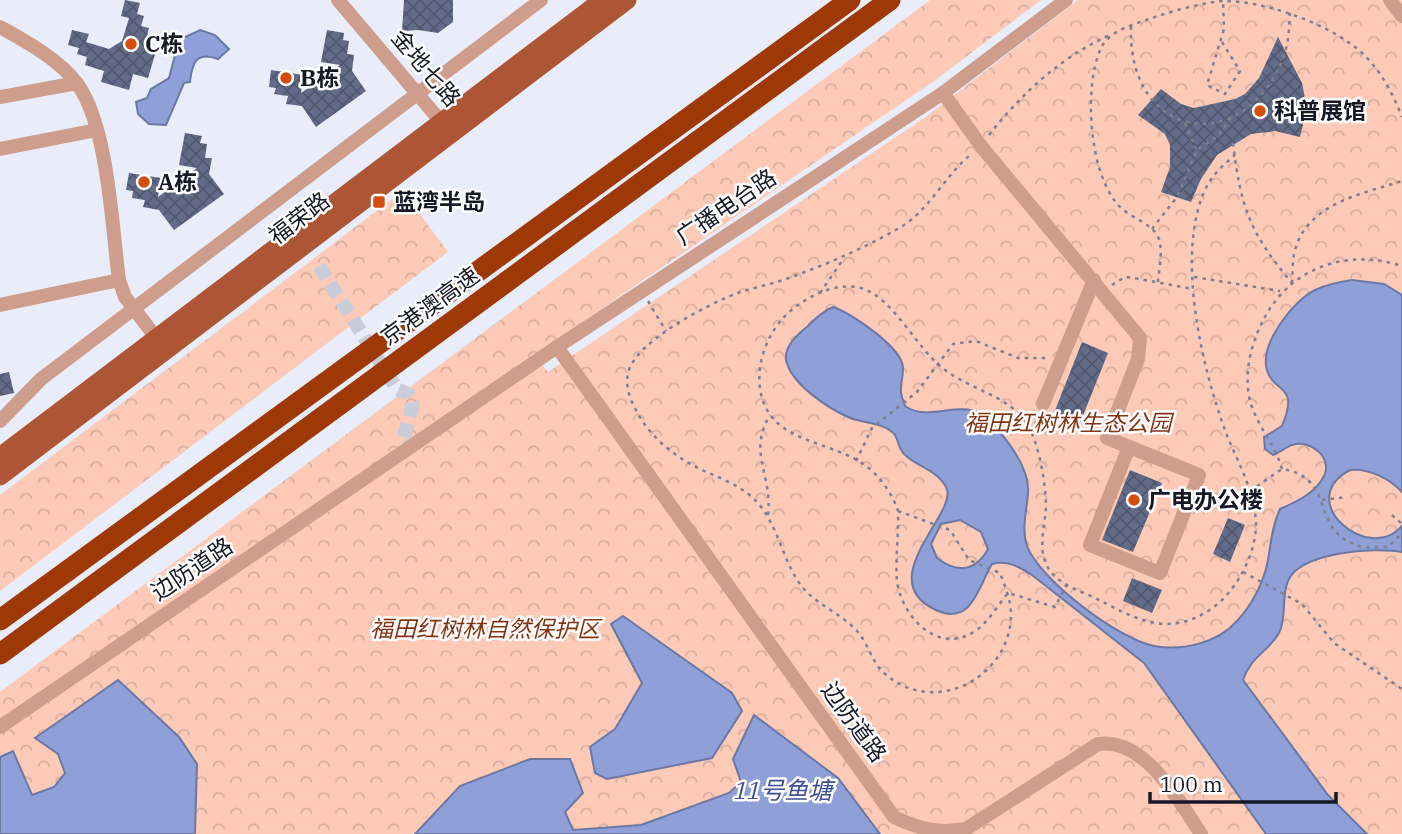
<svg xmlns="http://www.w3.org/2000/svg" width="1402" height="834" font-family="'IBM Plex Serif','Noto Sans SC',serif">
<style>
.forest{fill:url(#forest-crowns)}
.water{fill:#8fa0d9;stroke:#6b78a3;stroke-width:2;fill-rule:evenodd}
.building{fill:url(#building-cross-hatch)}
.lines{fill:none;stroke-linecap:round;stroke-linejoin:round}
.minor-tunnel{stroke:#c9cdda;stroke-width:14;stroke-dasharray:14 7;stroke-linecap:butt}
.path{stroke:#7d808d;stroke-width:2.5;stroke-dasharray:3.5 5;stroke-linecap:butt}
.minor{stroke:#cf9d8b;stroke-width:14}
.major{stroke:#ad5534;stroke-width:19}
.highway{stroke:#9e3805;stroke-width:21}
.poi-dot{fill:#d34e0d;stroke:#fff;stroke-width:2.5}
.labels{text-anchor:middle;stroke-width:5;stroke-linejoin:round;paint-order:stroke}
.poi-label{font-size:23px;font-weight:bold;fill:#161925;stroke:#fff;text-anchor:start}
.street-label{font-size:23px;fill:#161925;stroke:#fff}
.park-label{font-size:23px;font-style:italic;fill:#823414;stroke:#fff}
.water-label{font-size:24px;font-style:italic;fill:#3f5096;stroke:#fff}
</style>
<defs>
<pattern id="forest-crowns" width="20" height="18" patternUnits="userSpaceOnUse" patternTransform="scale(1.75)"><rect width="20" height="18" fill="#fdcab7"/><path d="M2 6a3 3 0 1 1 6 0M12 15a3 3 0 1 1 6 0" fill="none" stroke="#d8ad9d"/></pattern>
<pattern id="building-cross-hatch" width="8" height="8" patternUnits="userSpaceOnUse" patternTransform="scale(1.75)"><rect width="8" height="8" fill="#626c88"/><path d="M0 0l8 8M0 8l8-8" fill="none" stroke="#50586f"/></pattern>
</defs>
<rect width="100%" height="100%" fill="#e9edfa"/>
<g class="forest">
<path d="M930 0H1041L934 81 534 355 548 372 927 116 1078 0H1402V834H0V692Z"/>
<path d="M403 191 448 252 0 591V495Z"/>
</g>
<g class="water">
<path d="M200 30 215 35 229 49 218 59C196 51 192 63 190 82L184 83 166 125 149 124 138 114 136 102 147 98 151 89 169 78 179 40Z"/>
<path d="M1352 280 1384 284 1402 295V492C1390 479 1369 468 1350 470 1292 501 1370 565 1402 526V552C1374 547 1300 552 1288 581 1281 597 1287 618 1279 633 1268 652 1251 656 1243 680L1328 795 1367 834H1266L1144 663 1032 575C1019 567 1008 560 992 564 979 585 972 627 936 610 870 580 961 511 946 487 936 469 917 467 904 454 896 446 900 435 888 429 876 422 861 423 848 417 828 408 791 384 786 360 784 346 798 334 808 326 816 318 823 311 833 307 850 312 903 348 903 368 903 385 897 386 905 406 930 424 965 395 989 420 1006 438 1030 467 1028 493 1027 510 1021 529 1027 546 1040 580 1118 639 1154 646 1182 651 1218 643 1237 621 1252 605 1264 582 1268 560 1271 543 1272 526 1280 509 1296 502 1316 493 1324 476 1333 458 1311 439 1292 445 1285 447 1280 453 1273 455L1265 449 1264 437 1282 426C1300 383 1274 394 1267 370 1259 344 1294 300 1315 290 1327 284 1339 282 1352 280ZM960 520 981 532 988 549C976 571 958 574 937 558L931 544 941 524Z"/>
<path d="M623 616 732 693 742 711 712 758 607 779 595 773 590 747 615 729 642 683 611 624Z"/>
<path d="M118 680 179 737 197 764 195 834H0V757L13 751 32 795 54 787 65 773 58 754 35 738Z"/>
<path d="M754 715 838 778 880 834H415L460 786 530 759H570L583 793 565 812 573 830 641 825 729 793 741 782 733 759Z"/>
</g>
<g class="building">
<path d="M125 0 140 3 137 14 144 16 141 26 149 28 144 48 156 51 148 78 133 74 129 90 101 82 104 71 85 65 87 57 77 54 79 48 68 45 72 30 89 34 86 42 109 49 122 41 129 18 121 16Z"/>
<path d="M404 0H453V22L438 33 418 30 402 31Z"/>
<path d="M327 30 344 33 343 40 349 41 347 54 354 55 352 71 366 91 316 127 302 106 286 104 288 96 274 94 276 88 269 87 271 70 303 75 301 93 340 65 321 62Z"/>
<path d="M1278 37 1302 83 1307 108 1300 137 1275 131 1251 134 1217 155 1201 179 1191 202 1161 192 1170 167V145L1165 134 1138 115 1161 89 1181 104 1194 108 1235 99 1245 94 1259 78Z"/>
<path d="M185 133 202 136 200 143 207 144 205 158H212L209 174 224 194 174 230 159 210 143 207 145 200 132 198 133 191 126 190 129 173 161 178 158 197 197 168 179 165Z"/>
<path d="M1082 342 1108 353 1080 423 1054 413Z"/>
<path d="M9 372 14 393 0 396V374Z"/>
<path d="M1130 470 1162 483 1133 552 1102 540Z"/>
<path d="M1228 518 1245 525 1230 562 1213 554Z"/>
<path d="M1132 578 1162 590 1152 613 1123 601Z"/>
</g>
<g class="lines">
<path class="minor-tunnel" d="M319 266 397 389 408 394 413 404 402 443 409 449"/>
<g class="path">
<path d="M1131 26C1127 144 1248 157 1284 55 1289 42 1289 27 1290 13"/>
<path d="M1222 42 1240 71 1225 94 1207 85 1224 29 1223 0"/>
<path d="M1185 123 1196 149"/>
<path d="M989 135C1023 92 1062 56 1112 34"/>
<path d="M1233 143C1241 208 1249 232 1292 283"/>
<path d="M1152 229 1177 197 1197 150 1218 136 1231 117"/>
<path d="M1194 277 1280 291"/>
<path d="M1158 282C1159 269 1163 252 1159 239 1153 223 1130 218 1119 206 1089 174 1083 87 1101 48 1109 31 1132 25 1149 19 1172 11 1197 4 1222 1 1264 0 1333 25 1363 54 1381 71 1393 94 1402 117"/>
<path d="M1292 283C1293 273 1292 260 1295 250 1308 203 1362 194 1402 181"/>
<path d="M1112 285 1125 277 1134 278 1193 289"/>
<path d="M820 293 844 258"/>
<path d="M648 301 666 331"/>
<path d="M1032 433 1039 414"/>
<path d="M856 461 872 428 917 392 953 344 976 341 1018 358H1048"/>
<path d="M1282 469C1275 443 1254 423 1249 396 1245 373 1250 348 1260 327 1285 270 1343 247 1402 266"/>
<path d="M1250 491 1282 469C1336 477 1310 529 1356 545 1365 549 1378 547 1388 547L1402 533"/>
<path d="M1322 500 1347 497"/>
<path d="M898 511 950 530 969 560 1000 573C1005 586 1011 600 1011 614 1011 679 931 719 882 671 871 660 868 643 857 631 841 613 814 604 800 584 782 559 778 524 756 501 742 486 720 478 702 470 673 456 647 435 634 406 628 395 625 381 629 370 639 340 707 305 735 294 751 288 769 285 786 279 825 265 865 248 901 227 929 210 945 176 970 155"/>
<path d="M768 515C773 475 747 453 770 415"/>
<path d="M1392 515 1402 524"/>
<path d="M1243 572 1302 604 1334 643 1402 689"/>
<path d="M1067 584 1055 607 1008 593C997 606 987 625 972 633 935 654 901 614 897 581 895 558 899 534 898 511 893 495 880 476 866 466 832 440 772 444 761 394 755 366 766 336 785 316 803 298 835 281 861 288 892 297 915 345 940 366 970 392 1018 395 1033 436 1041 458 1045 481 1046 504 1046 527 1035 552 1051 572 1061 585 1080 591 1093 597 1135 618 1166 639 1211 609 1236 592 1255 556 1256 526 1256 493 1238 463 1226 433 1202 368 1176 258 1204 192 1211 176 1222 166 1235 155"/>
</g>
<g class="minor">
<path d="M338 0 448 130"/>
<path d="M1390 0 1402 16"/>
<path d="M0 27C27 42 60 60 78 85 108 127 112 227 119 280L125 297 161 344"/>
<path d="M943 93 981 146 1140 338 1138 359 1107 438 1199 475 1160 573 1090 545 1129 447"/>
<path d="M0 97 77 83"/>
<path d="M0 149 97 130"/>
<path d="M0 305 119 280"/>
<path d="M557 347 894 817C919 829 939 834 966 829L1098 744C1145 737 1179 801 1201 834"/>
<path d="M1043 404 1094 280"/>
<path d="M0 421 41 379 541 0"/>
<path d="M0 727 557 347 943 93 1066 0"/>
</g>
<g class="major">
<path d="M0 457 603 0"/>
<path d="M0 476 627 0"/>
</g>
<g class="highway">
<path d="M0 620 850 0"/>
<path d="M0 654 890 0"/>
</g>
</g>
<g class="poi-dot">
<circle cx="131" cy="44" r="7"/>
<circle cx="286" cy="78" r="7"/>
<circle cx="1260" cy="111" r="7"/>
<circle cx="144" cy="182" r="7"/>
<rect x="372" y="195" width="14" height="14" rx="3.5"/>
<circle cx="1134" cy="500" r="7"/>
</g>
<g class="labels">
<g class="poi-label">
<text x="145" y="52">C栋</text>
<text x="300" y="86">B栋</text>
<text x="1274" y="119">科普展馆</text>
<text x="158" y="190">A栋</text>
<text x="393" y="210">蓝湾半岛</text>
<text x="1148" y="508">广电办公楼</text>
</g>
<g class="street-label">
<text transform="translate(426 68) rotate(50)" y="8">金地七路</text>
<text transform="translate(726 207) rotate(-34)" y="8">广播电台路</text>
<text transform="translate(299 218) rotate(-37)" y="8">福荣路</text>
<text transform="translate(430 306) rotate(-36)" y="8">京港澳高速</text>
<text transform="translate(192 569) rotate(-34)" y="8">边防道路</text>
<text transform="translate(854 722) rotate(54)" y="8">边防道路</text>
</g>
<g class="park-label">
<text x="1068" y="431">福田红树林生态公园</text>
<text x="485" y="637">福田红树林自然保护区</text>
</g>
<g class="water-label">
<text x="783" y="799">11号鱼塘</text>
</g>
</g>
<path d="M1150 792v10h186v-10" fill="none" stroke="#161925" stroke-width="3.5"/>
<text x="1160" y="792" font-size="21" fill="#161925" stroke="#ffffff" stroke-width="5" paint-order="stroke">100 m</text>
</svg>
